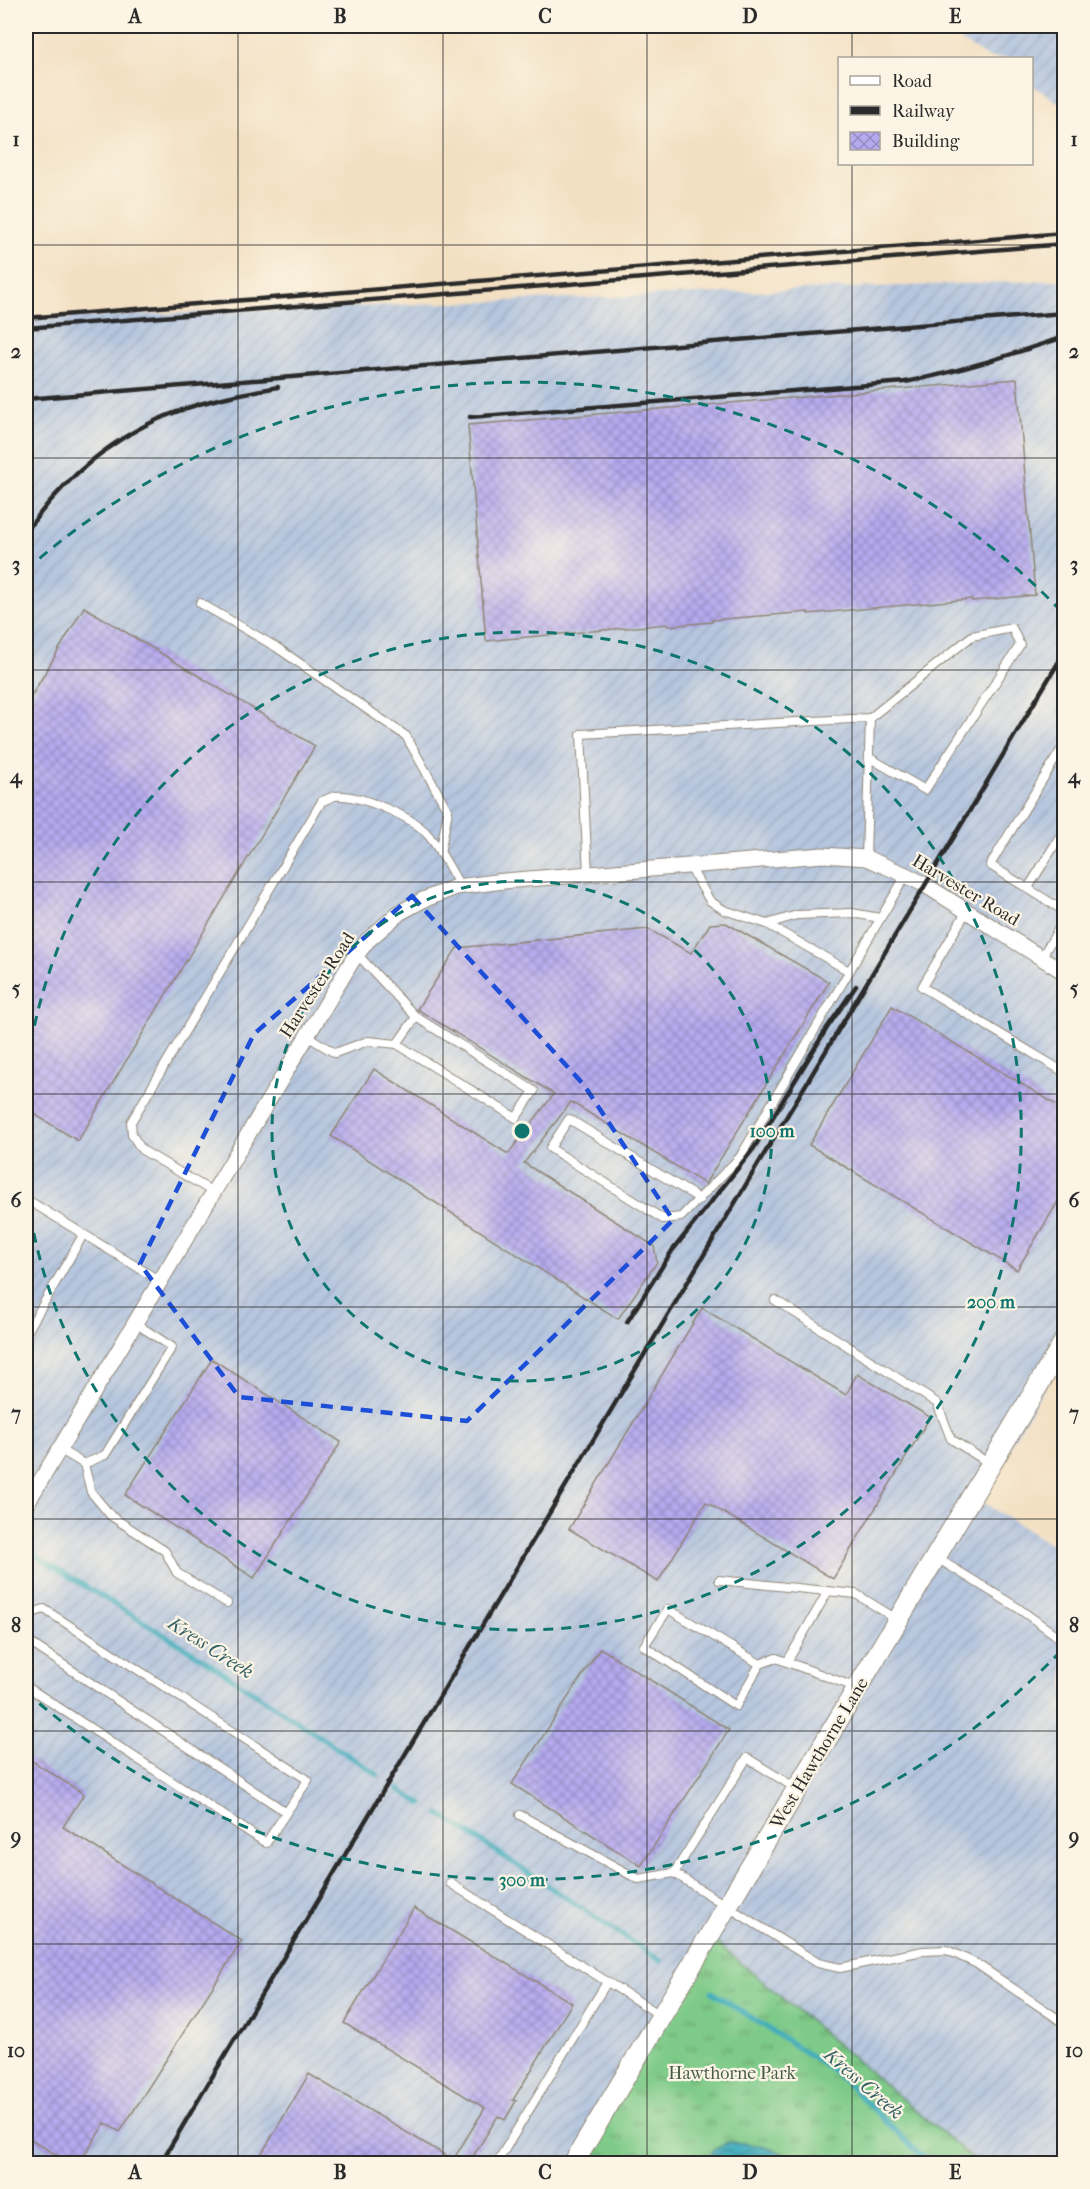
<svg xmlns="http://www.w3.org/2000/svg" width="1090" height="2189" font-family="'IM FELL French Canon',serif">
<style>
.industrial{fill:url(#industrial-furrows)}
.grass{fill:url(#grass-tufts);stroke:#547a5a;stroke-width:1.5}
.water{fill:url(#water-waves);stroke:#346b74;stroke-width:1.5}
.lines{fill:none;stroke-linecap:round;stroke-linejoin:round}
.stream{stroke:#3dabbc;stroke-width:5}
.building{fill:url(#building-cross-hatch)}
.service-casing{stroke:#8f8677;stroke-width:10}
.minor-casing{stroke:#8f8677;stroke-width:17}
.tertiary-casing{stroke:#8f8677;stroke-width:22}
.service{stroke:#fff;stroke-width:8}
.minor{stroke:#fff;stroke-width:15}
.tertiary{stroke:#fff;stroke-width:20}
.rail{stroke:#2b2b2b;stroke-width:4.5}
.marked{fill:none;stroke:#1d4ed8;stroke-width:4.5;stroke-dasharray:12 8;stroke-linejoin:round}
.grid{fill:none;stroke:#2b2b2b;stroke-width:1.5;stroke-opacity:0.55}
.ring{fill:none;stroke:#0f766e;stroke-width:3;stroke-dasharray:10 8}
.labels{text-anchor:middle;stroke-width:4.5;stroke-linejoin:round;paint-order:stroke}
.street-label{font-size:18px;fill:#2b2b2b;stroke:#fcf5e5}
.park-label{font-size:18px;fill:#445b47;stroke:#fcf5e5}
.water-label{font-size:20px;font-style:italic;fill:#325e65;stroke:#fcf5e5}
.centre{fill:#0f766e;stroke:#fcf5e5;stroke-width:3}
.ring-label{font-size:18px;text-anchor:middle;font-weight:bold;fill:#0f766e;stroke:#fcf5e5;stroke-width:4.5;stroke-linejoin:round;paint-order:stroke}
.neatline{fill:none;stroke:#2b2b2b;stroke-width:2}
.grid-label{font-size:20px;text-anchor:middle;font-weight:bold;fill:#2b2b2b}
</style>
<defs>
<pattern id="industrial-furrows" width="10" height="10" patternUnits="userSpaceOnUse" patternTransform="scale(1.5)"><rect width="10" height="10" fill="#b6c6de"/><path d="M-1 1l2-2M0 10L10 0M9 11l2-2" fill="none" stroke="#9daabf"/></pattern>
<pattern id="grass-tufts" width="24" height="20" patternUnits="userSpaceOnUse" patternTransform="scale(1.5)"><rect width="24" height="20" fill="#7eca88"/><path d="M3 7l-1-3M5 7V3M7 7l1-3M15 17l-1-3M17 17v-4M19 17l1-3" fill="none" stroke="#67a46f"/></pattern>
<pattern id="water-waves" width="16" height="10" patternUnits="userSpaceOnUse" patternTransform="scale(1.5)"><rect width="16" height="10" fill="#3dabbc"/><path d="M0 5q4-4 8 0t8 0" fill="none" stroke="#338b99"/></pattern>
<pattern id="building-cross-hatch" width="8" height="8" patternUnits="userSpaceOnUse" patternTransform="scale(1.5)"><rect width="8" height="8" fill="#b6aaef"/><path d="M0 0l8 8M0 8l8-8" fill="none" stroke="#948bc2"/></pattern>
</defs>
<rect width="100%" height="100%" fill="#fcf5e5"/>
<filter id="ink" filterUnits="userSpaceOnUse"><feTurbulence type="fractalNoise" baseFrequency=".0167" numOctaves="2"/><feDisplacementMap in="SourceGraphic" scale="12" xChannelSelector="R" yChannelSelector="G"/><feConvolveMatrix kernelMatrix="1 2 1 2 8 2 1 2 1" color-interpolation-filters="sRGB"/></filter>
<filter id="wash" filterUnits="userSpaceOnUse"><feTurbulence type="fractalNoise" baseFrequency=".008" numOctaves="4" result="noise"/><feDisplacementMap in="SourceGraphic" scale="24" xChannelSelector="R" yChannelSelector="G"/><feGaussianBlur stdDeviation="1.35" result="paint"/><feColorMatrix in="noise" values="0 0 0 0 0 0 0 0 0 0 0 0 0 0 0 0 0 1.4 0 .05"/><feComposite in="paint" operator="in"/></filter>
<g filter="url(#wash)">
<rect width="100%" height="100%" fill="#f3e0c3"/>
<g class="industrial">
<path d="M937 26H1064V106L1032 85V58H989Z"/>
<path d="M1064 280V1353L979 1500 1064 1553V2163H26V319Z"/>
</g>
<path class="grass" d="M711 1938 978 2163 573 2164Z"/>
<path class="water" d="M728 2142C757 2143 775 2148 799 2163H708L714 2150Z"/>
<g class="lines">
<g class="stream">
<path d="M26 1550 194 1653 378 1775"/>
<path d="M398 1789 422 1804"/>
<path d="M440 1814 661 1961"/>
<path d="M712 1992 834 2071 930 2164"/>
</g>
</g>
<g id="blocks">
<g class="building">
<path d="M1017 379 1035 595 972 601 971 599 808 614V612L712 620V622L668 626V624L486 641 468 425Z"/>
<path d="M84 607 315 746 78 1141 26 1109V705Z"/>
<path d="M726 923 829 982 705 1184 571 1102 524 1163 654 1246 657 1262 618 1319 331 1136 374 1069 508 1154 554 1094 417 1009 457 948 648 929 691 953 710 924Z"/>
<path d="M892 1006 1065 1110V1190L1017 1270 809 1145Z"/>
<path d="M702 1308 846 1395 857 1374 930 1417 833 1579 706 1502 658 1582 569 1529Z"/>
<path d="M212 1359 341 1442 254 1578 125 1495Z"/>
<path d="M600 1648 729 1730 641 1866 512 1784Z"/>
<path d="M26 1757 84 1794 63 1827 242 1941 120 2132 105 2123 79 2163H69L26 2136Z"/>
<path d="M414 1908 572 2003 513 2100 516 2101 505 2120 498 2116 469 2163H256L309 2074 453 2160 485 2108 344 2023Z"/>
</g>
</g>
</g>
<g filter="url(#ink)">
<use href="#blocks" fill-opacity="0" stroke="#8f8677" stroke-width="1.5"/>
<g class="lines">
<defs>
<g id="service">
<path d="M200 603 276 647 406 736 448 811 440 853"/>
<path d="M1064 745 990 865 1064 911"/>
<path d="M870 758 925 790 1020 645 1012 628 972 636 870 718"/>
<path d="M690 867 710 901 724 910 767 924 849 971"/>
<path d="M588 874 581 734 870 718 866 858"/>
<path d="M1028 888 1064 830"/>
<path d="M966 912 922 987 1064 1072"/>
<path d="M767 924 797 915 852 913 880 918"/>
<path d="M1041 958 1064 920"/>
<path d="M307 1036 335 1053 368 1041 397 1044 516 1118 534 1091 416 1017 357 954"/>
<path d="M397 1044 416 1017"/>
<path d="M213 1192 142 1150 132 1135 131 1122 322 801C326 800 331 797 335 796 358 794 414 817 428 835 441 850 450 869 460 886"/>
<path d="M26 1199 160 1281"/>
<path d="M700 1199 569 1119 550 1148 663 1219 681 1217 740 1157 906 875"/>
<path d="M775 1300 937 1403 951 1439 990 1464"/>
<path d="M26 1334 83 1235"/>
<path d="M59 1449 84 1464 91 1492 111 1516 165 1551 177 1573 227 1603"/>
<path d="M84 1464 105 1455 172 1347 135 1323"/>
<path d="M937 1558 1018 1608 1064 1641"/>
<path d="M719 1580 856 1594 898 1620"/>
<path d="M26 1615 44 1609 308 1780 266 1843 26 1686"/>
<path d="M26 1640 286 1812"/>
<path d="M787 1662 827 1593"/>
<path d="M760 1664 668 1609 644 1646 736 1706 760 1664 776 1658 855 1687"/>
<path d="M520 1815 638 1879 674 1873 747 1758 797 1789"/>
<path d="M674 1873 818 1963 840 1968 923 1951 947 1950 977 1964 1064 2023"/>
<path d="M450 1883 660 2015"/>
<path d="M26 2163V2164"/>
<path d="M496 2164 607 1982"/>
</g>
<path id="minor" d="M26 1505 352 961 367 941 399 913 423 900 456 887 504 881 823 855 866 858 906 875 925 885 1064 972"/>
<path id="tertiary" d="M573 2164 1064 1342"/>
</defs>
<use href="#service" class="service-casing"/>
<use href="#minor" class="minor-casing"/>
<use href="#tertiary" class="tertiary-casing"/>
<use href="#service" class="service"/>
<use href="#minor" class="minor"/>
<use href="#tertiary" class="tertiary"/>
<g class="rail">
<path d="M26 318 1064 233"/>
<path d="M26 328 1064 244"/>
<path d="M26 399 1064 313"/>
<path d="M470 417 905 382C960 372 1012 354 1064 337"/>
<path d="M26 532C64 478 116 433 179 411 211 399 245 393 278 387"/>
<path d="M627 1322 672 1251 754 1148 827 1028 856 986"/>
<path d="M160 2164 1064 653"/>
</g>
</g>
</g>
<path class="marked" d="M412 896 584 1085 673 1220 467 1421 239 1397 140 1264 254 1034Z"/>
<path class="grid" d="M238 26V2164M443 26V2164M647 26V2164M852 26V58M852 164V2164M26 245H1064M26 458H1064M26 670H1064M26 882H1064M26 1094H1064M26 1307H1064M26 1519H1064M26 1731H1064M26 1944H1064"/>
<g class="ring">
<circle cx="522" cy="1131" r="250"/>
<path d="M26 1079A499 499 0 1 1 26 1183"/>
<path d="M1061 1651A749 749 0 0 1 26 1692M26 570A749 749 0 0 1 1061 611"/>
</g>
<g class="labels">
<g class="street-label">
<text transform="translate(966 890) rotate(31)" y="6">Harvester Road</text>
<text transform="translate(317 985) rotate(-57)" y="6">Harvester Road</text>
<text transform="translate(819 1753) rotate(-59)" y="6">West Hawthorne Lane</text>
</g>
<g class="park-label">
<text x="732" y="2079">Hawthorne Park</text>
</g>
<g class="water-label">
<text transform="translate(211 1647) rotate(33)" y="7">Kress Creek</text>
<text transform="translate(864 2083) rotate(41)" y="7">Kress Creek</text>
</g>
</g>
<circle cx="522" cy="1131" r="9" class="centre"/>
<g class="ring-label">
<text x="772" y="1137">100 m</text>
<text x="991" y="1308">200 m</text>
<text x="522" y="1886">300 m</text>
</g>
<rect width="1090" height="2189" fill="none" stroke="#fcf5e5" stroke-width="66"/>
<rect x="838" y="57" width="195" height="108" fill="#fcf5e5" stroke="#a8a49b" stroke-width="1.5"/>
<rect x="850" y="76" width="30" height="9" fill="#ffffff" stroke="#a8a49b" stroke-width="1.5"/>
<text x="892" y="87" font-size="18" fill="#2b2b2b">Road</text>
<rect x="850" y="106" width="30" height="9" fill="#2b2b2b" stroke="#a8a49b" stroke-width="1.5"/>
<text x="892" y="117" font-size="18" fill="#2b2b2b">Railway</text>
<rect x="850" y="132" width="30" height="18" fill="url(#building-cross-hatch)" stroke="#a8a49b" stroke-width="1.5"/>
<text x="892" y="147" font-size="18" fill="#2b2b2b">Building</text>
<rect x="33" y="33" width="1024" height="2123" class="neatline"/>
<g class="grid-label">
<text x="135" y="23">A</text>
<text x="340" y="23">B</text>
<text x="545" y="23">C</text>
<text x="750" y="23">D</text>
<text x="955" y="23">E</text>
<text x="16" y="146">1</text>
<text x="1074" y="146">1</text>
<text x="16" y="358">2</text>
<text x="1074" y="358">2</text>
<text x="16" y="571">3</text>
<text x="1074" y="571">3</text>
<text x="16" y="783">4</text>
<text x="1074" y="783">4</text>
<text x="16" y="995">5</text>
<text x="1074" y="995">5</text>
<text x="16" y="1207">6</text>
<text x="1074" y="1207">6</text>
<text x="16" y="1420">7</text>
<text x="1074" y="1420">7</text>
<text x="16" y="1632">8</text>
<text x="1074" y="1632">8</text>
<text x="16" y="1844">9</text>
<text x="1074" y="1844">9</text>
<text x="16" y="2057">10</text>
<text x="1074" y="2057">10</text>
<text x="135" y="2179">A</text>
<text x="340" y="2179">B</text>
<text x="545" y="2179">C</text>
<text x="750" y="2179">D</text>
<text x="955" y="2179">E</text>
</g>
</svg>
